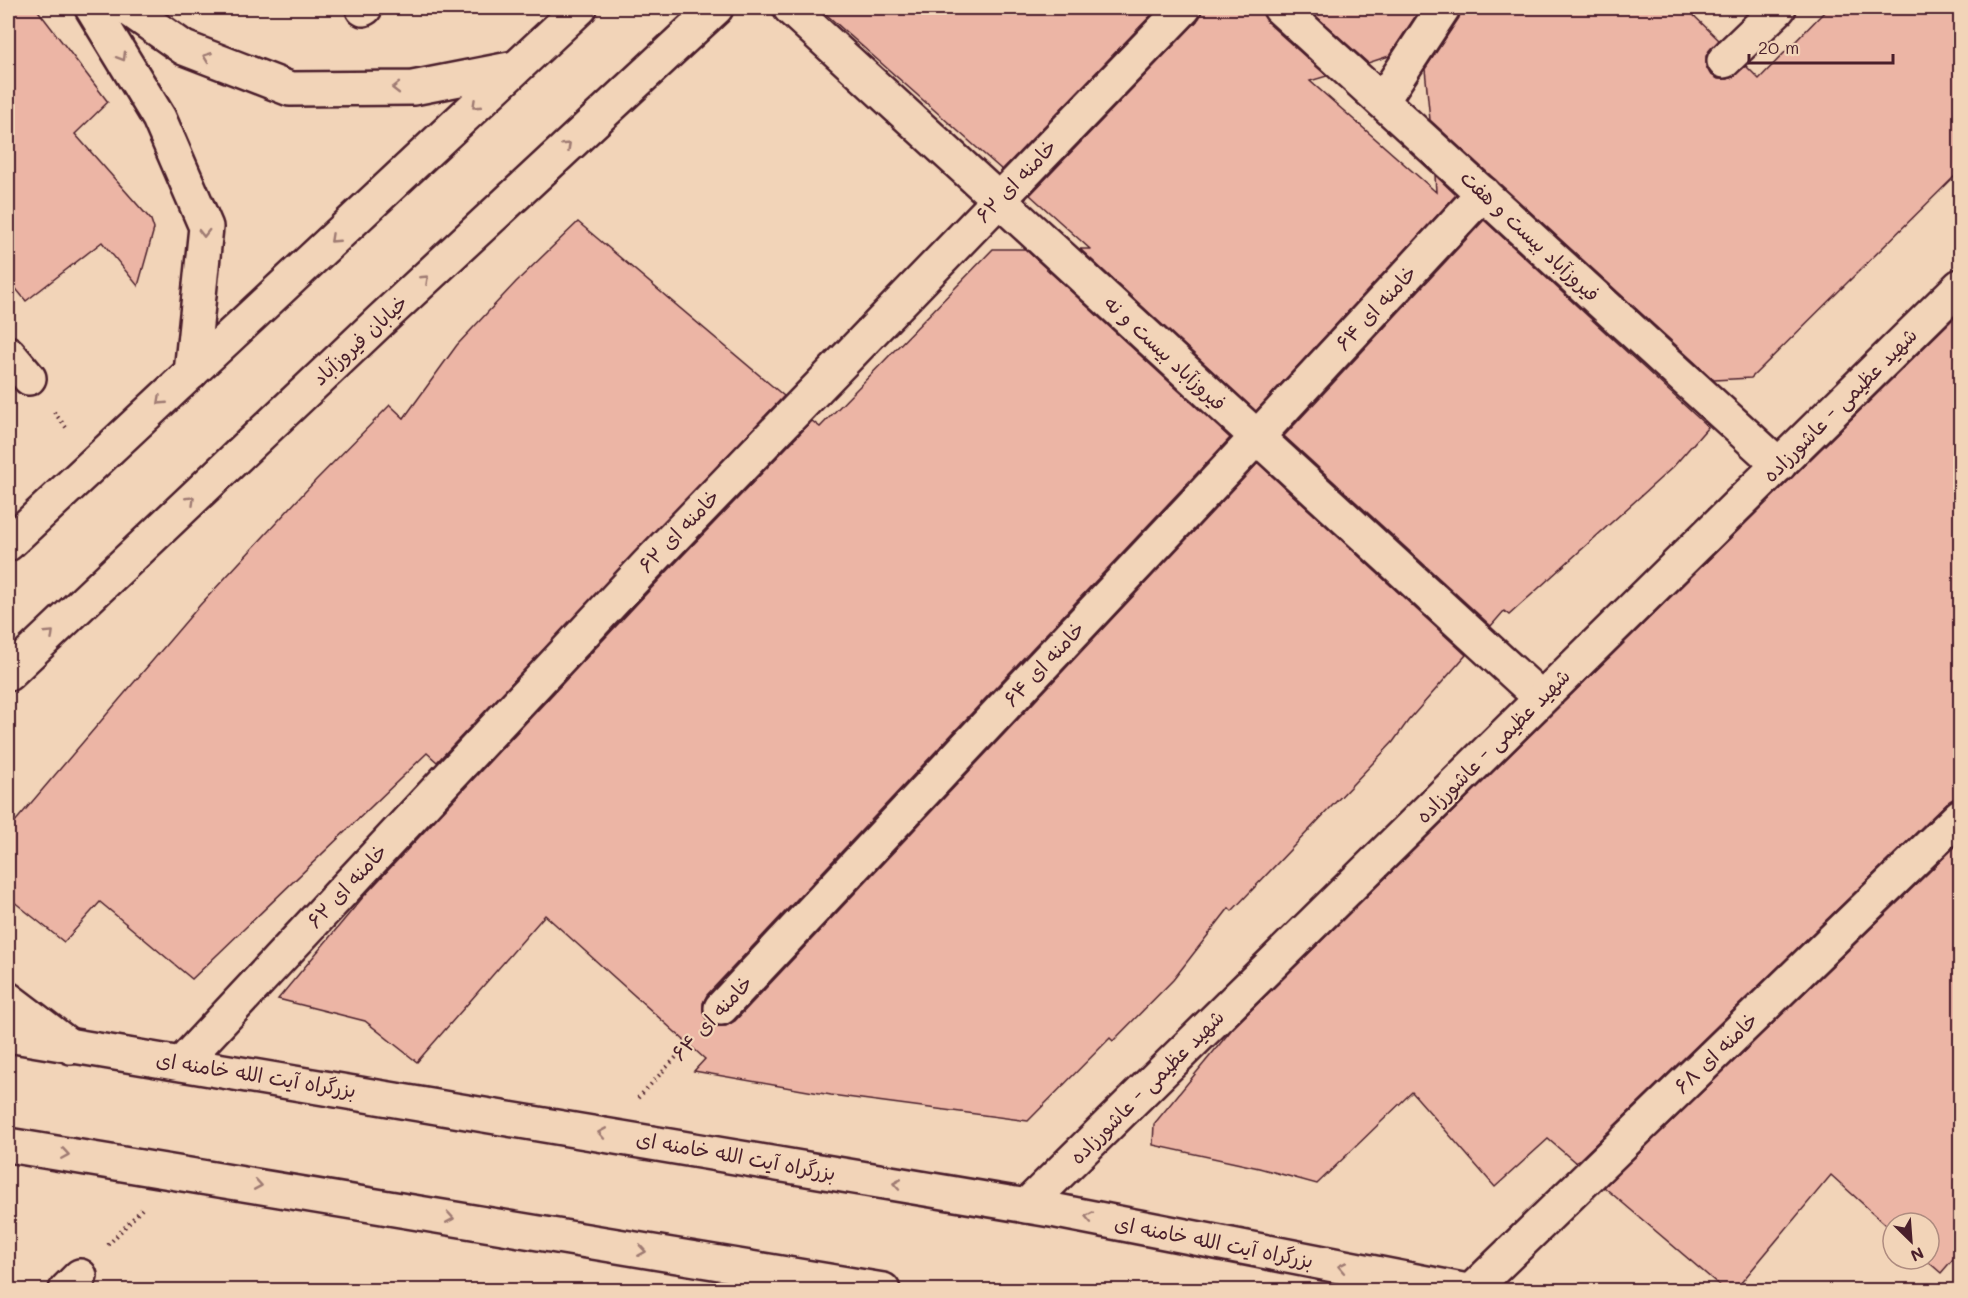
<svg xmlns="http://www.w3.org/2000/svg" width="1968" height="1298" font-family="Mali,'Playpen Sans Arabic',sans-serif">
<style>
.building{fill:#ecb5a5;stroke:#4a1f2b;stroke-width:1.5}
.lines{fill:none;stroke-linecap:round;stroke-linejoin:round}
.minor-casing{stroke:#4a1f2b;stroke-width:38}
.major-casing{stroke:#4a1f2b;stroke-width:38}
.highway-casing{stroke:#4a1f2b;stroke-width:38}
.path{stroke:#4a1f2b;stroke-width:4;stroke-dasharray:1.5 4.5;stroke-linecap:butt}
.minor{stroke:#f2d4b8;stroke-width:33}
.major{stroke:#f2d4b8;stroke-width:33}
.highway{stroke:#f2d4b8;stroke-width:33}
.oneway{stroke:#9e7a72}
.labels{text-anchor:middle;stroke-width:4.5;stroke-linejoin:round;paint-order:stroke}
.street-label{font-size:20px;fill:#4a1f2b;stroke:#f2d4b8}
</style>
<rect width="100%" height="100%" fill="#f2d4b8"/>
<filter id="ink" filterUnits="userSpaceOnUse"><feTurbulence type="fractalNoise" baseFrequency=".0167" numOctaves="2"/><feDisplacementMap in="SourceGraphic" scale="12" xChannelSelector="R" yChannelSelector="G"/><feConvolveMatrix kernelMatrix="1 2 1 2 8 2 1 2 1" color-interpolation-filters="sRGB"/></filter>
<g filter="url(#ink)">
<g class="building">
<path d="M8 8H36L108 102 75 134 151 220 154 229 138 286 102 242 26 301 8 279Z"/>
<path d="M819 8H1158L1002 170Z"/>
<path d="M1202 8H1262L1267 22 1327 76 1310 81 1436 192 1435 175 1456 195 1256 411 1080 249H1090L1030 195 1197 21Z"/>
<path d="M1307 8H1421L1389 56 1368 63Z"/>
<path d="M1461 8H1686L1719 40 1706 56V66L1710 74 1718 79H1728L1746 66 1759 79 1828 8H1960V171L1751 378 1714 380 1430 120 1425 69 1459 18Z"/>
<path d="M1484 220 1708 427 1673 467 1509 615 1504 611 1491 626 1284 436Z"/>
<path d="M578 222 784 396 437 762 427 753 192 979 100 902 64 942 8 897V830L200 605 316 480 390 405 404 418 457 345 516 282Z"/>
<path d="M993 249H1025L1230 438 707 995 703 1003V1013L708 1021 716 1026H726L735 1021 1258 463 1466 655 1408 721 1393 742 1232 911 1229 908 1173 980 1113 1041 1110 1038 1028 1121 831 1095 694 1071 705 1059 545 915 417 1062 365 1021 278 999 364 896 661 578 812 421 820 427Z"/>
<path d="M1960 312V798L1947 803 1576 1163 1548 1139 1495 1187 1412 1092 1317 1184 1259 1168 1153 1145 1154 1124 1233 1028Z"/>
<path d="M1960 842V1251L1941 1273 1925 1259H1929V1223H1893V1231L1831 1175 1735 1290H1725L1604 1187Z"/>
</g>
<g class="lines">
<defs>
<g id="minor">
<path d="M92 8 159 118 206 227 191 373"/>
<path d="M127 8 184 48 290 89 413 88 515 68"/>
<path d="M790 8 1541 698"/>
<path d="M1280 8 1779 465"/>
<path d="M363 9 365 8"/>
<path d="M1724 61 1779 8"/>
<path d="M1382 101 1443 8"/>
<path d="M8 353 29 378"/>
<path d="M721 1008 1257 437 1483 193"/>
<path d="M183 1062 647 565 1184 8"/>
<path d="M1026 1206 1960 286"/>
<path d="M66 1290 80 1276"/>
<path d="M1472 1290 1960 816"/>
</g>
<g id="major">
<path d="M8 544 580 8"/>
<path d="M8 674 381 320 716 8"/>
<path d="M8 999 71 1047"/>
</g>
<g id="highway">
<path d="M8 1035 1057 1211 1462 1290"/>
<path d="M8 1145 883 1290"/>
</g>
</defs>
<use href="#minor" class="minor-casing"/>
<use href="#major" class="major-casing"/>
<use href="#highway" class="highway-casing"/>
<g class="path">
<path d="M54 412 68 430"/>
<path d="M638 1098 694 1038"/>
<path d="M108 1245 142 1209"/>
</g>
<use href="#minor" class="minor"/>
<use href="#major" class="major"/>
<use href="#highway" class="highway"/>
</g>
<defs><path id="oneway-chevron" d="M-2-3.5L2.5 0L-2 3.5" fill="none" stroke-width="1.6" stroke-linecap="round" stroke-linejoin="round" transform="scale(1.5)"/></defs>
<g class="oneway">
<use href="#oneway-chevron" transform="translate(122 57) rotate(59)"/>
<use href="#oneway-chevron" transform="translate(207 57) rotate(-159)"/>
<use href="#oneway-chevron" transform="translate(396 88) rotate(180)"/>
<use href="#oneway-chevron" transform="translate(476 105) rotate(137)"/>
<use href="#oneway-chevron" transform="translate(567 146) rotate(-43)"/>
<use href="#oneway-chevron" transform="translate(204 233) rotate(90)"/>
<use href="#oneway-chevron" transform="translate(334 239) rotate(137)"/>
<use href="#oneway-chevron" transform="translate(425 279) rotate(-43)"/>
<use href="#oneway-chevron" transform="translate(161 401) rotate(137)"/>
<use href="#oneway-chevron" transform="translate(191 500) rotate(-44)"/>
<use href="#oneway-chevron" transform="translate(50 634) rotate(-44)"/>
<use href="#oneway-chevron" transform="translate(602 1133) rotate(-170)"/>
<use href="#oneway-chevron" transform="translate(65 1154) rotate(9)"/>
<use href="#oneway-chevron" transform="translate(897 1184) rotate(-170)"/>
<use href="#oneway-chevron" transform="translate(258 1185) rotate(10)"/>
<use href="#oneway-chevron" transform="translate(1089 1217) rotate(-169)"/>
<use href="#oneway-chevron" transform="translate(450 1218) rotate(10)"/>
<use href="#oneway-chevron" transform="translate(642 1251) rotate(9)"/>
<use href="#oneway-chevron" transform="translate(1342 1267) rotate(-169)"/>
</g>
</g>
<g class="labels">
<g class="street-label">
<text transform="translate(1016 181) rotate(-46)" y="7">خامنه ای ۶۲</text>
<text transform="translate(1530 236) rotate(43)" y="7">فیروزآباد بیست و هفت</text>
<text transform="translate(1376 308) rotate(-47)" y="7">خامنه ای ۶۴</text>
<text transform="translate(360 340) rotate(-43)" y="7">خیابان فیروزآباد</text>
<text transform="translate(1165 353) rotate(43)" y="7">فیروزآباد بیست و نه</text>
<text transform="translate(1840 405) rotate(-45)" y="7">شهید عظیمی - عاشورزاده</text>
<text transform="translate(679 531) rotate(-46)" y="7">خامنه ای ۶۲</text>
<text transform="translate(1044 664) rotate(-47)" y="7">خامنه ای ۶۴</text>
<text transform="translate(1493 746) rotate(-45)" y="7">شهید عظیمی - عاشورزاده</text>
<text transform="translate(347 886) rotate(-47)" y="7">خامنه ای ۶۲</text>
<text transform="translate(712 1018) rotate(-47)" y="7">خامنه ای ۶۴</text>
<text transform="translate(1716 1053) rotate(-44)" y="7">خامنه ای ۶۸</text>
<text transform="translate(256 1075) rotate(9)" y="7">بزرگراه آیت الله خامنه ای</text>
<text transform="translate(1147 1087) rotate(-45)" y="7">شهید عظیمی - عاشورزاده</text>
<text transform="translate(736 1156) rotate(10)" y="7">بزرگراه آیت الله خامنه ای</text>
<text transform="translate(1214 1242) rotate(11)" y="7">بزرگراه آیت الله خامنه ای</text>
</g>
</g>
<rect width="1968" height="1298" fill="none" stroke="#f2d4b8" stroke-width="30"/>
<rect x="15" y="15" width="1938" height="1268" fill="none" stroke="#4a1f2b" stroke-width="2" filter="url(#ink)"/>
<g transform="translate(1911 1241) rotate(155)"><circle r="28" fill="#f2d4b8" stroke="#af8c80" stroke-width="1.5"/>
<path d="M0-4.5L10 22L0 15L-10 22Z" fill="#4a1f2b"/>
<text y="-9" font-size="16" font-weight="bold" text-anchor="middle" fill="#4a1f2b">N</text>
</g>
<path d="M1749 54v9h144v-9" fill="none" stroke="#4a1f2b" stroke-width="3"/>
<text x="1758" y="54" font-size="18" fill="#4a1f2b" stroke="#f2d4b8" stroke-width="4.5" paint-order="stroke">20 m</text>
</svg>
